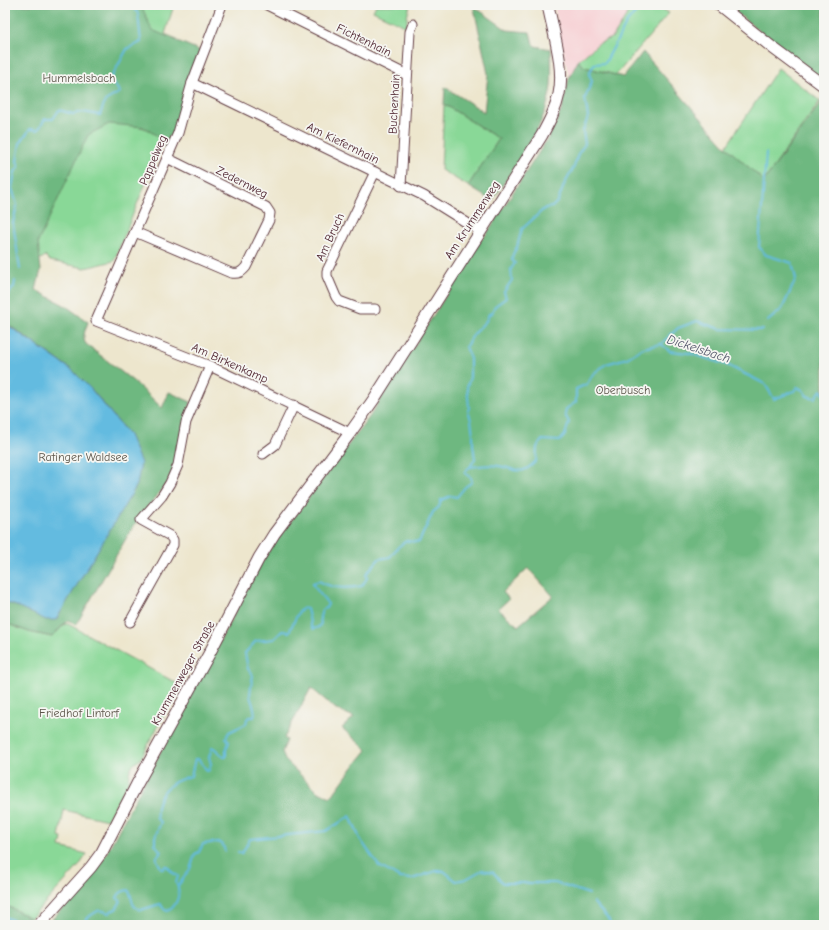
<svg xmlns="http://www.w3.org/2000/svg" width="829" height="930" font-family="'Comic Neue',sans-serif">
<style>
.built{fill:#f7cfd3}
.green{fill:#89d897;stroke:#6a7c61}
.forest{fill:#6eb880;stroke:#5c6c56;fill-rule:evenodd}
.water{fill:#63bbe0;stroke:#566d86}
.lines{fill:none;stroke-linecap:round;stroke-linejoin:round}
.stream{stroke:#63bbe0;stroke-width:2}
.minor-casing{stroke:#623d43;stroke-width:11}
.major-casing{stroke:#623d43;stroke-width:13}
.minor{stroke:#fff;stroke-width:9}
.major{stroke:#fff;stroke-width:11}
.labels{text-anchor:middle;stroke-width:3.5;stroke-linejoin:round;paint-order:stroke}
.street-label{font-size:12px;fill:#4a1f2b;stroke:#f6f6f2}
.park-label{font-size:12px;fill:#5d564b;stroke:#f6f6f2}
.water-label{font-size:13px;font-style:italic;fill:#53566a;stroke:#f6f6f2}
</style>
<rect width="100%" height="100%" fill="#f6f6f2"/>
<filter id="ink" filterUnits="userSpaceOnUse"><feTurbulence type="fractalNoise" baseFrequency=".025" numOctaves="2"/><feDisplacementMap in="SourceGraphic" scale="8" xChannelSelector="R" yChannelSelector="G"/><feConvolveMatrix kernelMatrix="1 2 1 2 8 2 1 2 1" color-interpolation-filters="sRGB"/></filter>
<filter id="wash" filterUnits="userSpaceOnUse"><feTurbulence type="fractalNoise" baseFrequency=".012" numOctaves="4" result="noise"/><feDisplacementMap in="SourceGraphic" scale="16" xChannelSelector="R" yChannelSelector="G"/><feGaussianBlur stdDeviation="0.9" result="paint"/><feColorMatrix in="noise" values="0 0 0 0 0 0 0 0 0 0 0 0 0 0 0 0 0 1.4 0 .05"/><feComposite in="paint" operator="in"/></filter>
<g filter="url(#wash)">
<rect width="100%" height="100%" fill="#ede6cd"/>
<path class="built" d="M554 5H631L624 20 613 37 598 44 578 61 569 78Z"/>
<g class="green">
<path d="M5 5H174L165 34 177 39 168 66 135 126C146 127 157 133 162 143L114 261 85 268 50 261 45 256 38 261Z"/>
<path d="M376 5H410L407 17V27L373 11Z"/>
<path d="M631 5H655L669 13 616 75 585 67 578 61 598 44 613 37 624 20Z"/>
<path d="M778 68 820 101 764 181 726 147Z"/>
<path d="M444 104 499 139 468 186 441 170Z"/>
<path d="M5 623 29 632 52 637 65 624H68L180 685 140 760C132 763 127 772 129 781L107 820 64 810 59 837 62 838 60 847 87 854 79 866 31 918 5 905Z"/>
</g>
<g class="forest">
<path d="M5 5H141L152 30 201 51 174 133 166 149 159 137 143 127 109 124 88 135 38 242 41 270 36 290 66 306 88 322C86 329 81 337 86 344L138 385 162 408 169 392 191 402 176 463 168 482 138 519 124 542 76 625 68 620 52 637 29 632 5 623V602L19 607 129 435 91 389 72 370 10 326 5 325Z"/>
<path d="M470 5H472L507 30 530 32 533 44 535 46 551 49C551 61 552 73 551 85 547 127 514 167 492 201L468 186 499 139 444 104 445 87 484 112 488 74 474 8Z"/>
<path d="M727 5H824V80L774 43Z"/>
<path d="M643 52 726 147 764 181 824 98V925H47L99 867 260 565 276 541 370 416 482 238 485 236 550 135 562 109 569 78 578 61 585 67 623 77ZM528 568 553 596 518 626 498 609 509 599 503 592ZM311 688 336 709 354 717 342 728 367 750 353 767 331 797 318 792 285 760 282 752 287 740 284 738Z"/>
<path d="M5 905 31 918 25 925H5Z"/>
</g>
<path class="water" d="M5 325 9 326 72 370 91 389 129 435 141 463 137 485 56 620H46L19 607 5 602Z"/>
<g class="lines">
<g class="stream">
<path d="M766 153 759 247 766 255 792 263 796 279 782 309 768 321"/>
<path d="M20 269 13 223 17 205 12 188 15 172 19 166 17 161 20 143 30 129 38 130 45 119H53L59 110 73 114 83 112 100 115 105 101 120 92 110 80 127 49 141 42 138 14 133 5"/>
<path d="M5 298 14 287 15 281"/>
<path d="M661 344 678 328 697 321 720 329 763 330"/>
<path d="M470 467 475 459 473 445V435L471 420 468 411 469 407 467 387 470 377V359L466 346 476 331 486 321 489 314 492 313 495 306 506 298 504 292 512 280 511 269 515 263 512 260 513 254 517 247 522 229 545 208 552 207 558 201 564 185 574 167 578 154 585 144 583 131 588 117 585 98 592 81 589 74 594 64 605 63 627 22 642 5"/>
<path d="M238 852 242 853 250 839 326 831 350 816 360 839 379 866 400 878 412 879 436 871H444L456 881 466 879 482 870 493 872 503 883H555L589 894"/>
<path d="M178 886 190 869 195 854 199 852 203 844 218 842 223 845 225 851"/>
<path d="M593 902 609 920 610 925"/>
<path d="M5 917 24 925"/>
<path d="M83 925C85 918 93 914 100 910L109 913 111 911 116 909 121 901 117 898C119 892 123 891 128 890L130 893 133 904 135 907 140 910 144 909 160 904 165 910 168 911C177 906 182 892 176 883L178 876 173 873 167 866H165L163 869 161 868 156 858 161 852 155 844V837L161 822 157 819C154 796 169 781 191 776L195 759H198L203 765 207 771 209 770 211 764 209 757 212 748H214L224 757H226V750L229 742 226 738 229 732 246 724 247 719 249 717H254C257 709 251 703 250 695 250 694 252 678 253 676L248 669 245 653 256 641 274 639 282 631 289 632 299 611 304 608 307 609 311 626 313 629 319 627 321 623C319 618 320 615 323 609L326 608 328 604 313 585V583L319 581C332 589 347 589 362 586L367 578 366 574 379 559 390 557 398 547 406 541 419 542 433 512 439 507 441 500 451 496 457 497 465 487 472 482 471 478 465 473 466 470 470 467C479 466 490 464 499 466 517 469 521 477 536 461L537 447 542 440 560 441 565 435 569 422 565 415 566 409 576 402V389L587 384 593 374 606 364 627 358 643 348 661 344 670 351 689 353 727 365 765 384 774 399 794 391 797 387 803 390 807 396 815 398 821 390 824 395"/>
</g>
</g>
</g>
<g filter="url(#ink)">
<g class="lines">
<defs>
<g id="minor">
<path d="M222 5 192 83 178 133 96 321 210 366 350 433"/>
<path d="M267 5 407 75"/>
<path d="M192 83 424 196 480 231"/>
<path d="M375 172 327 271V276L336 297 339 301 360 309H375"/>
<path d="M401 186 410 32 413 24"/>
<path d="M135 232 231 273C238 274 241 273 246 267L269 220 270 213 266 207 167 158"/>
<path d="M263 454 275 445 294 405"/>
<path d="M130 622 173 545V540L170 536 141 520 162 496 170 483 178 465 186 422 210 366"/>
</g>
<g id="major">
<path d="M719 5 773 48 824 86"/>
<path d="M39 925 91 867 102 852 137 784 209 654 259 558 274 534 350 433 374 399 542 135C549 122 556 109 559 94 565 67 553 32 548 5"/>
</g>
</defs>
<use href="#minor" class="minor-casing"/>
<use href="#major" class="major-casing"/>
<use href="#minor" class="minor"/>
<use href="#major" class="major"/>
</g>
</g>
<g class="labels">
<g class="street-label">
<text transform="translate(364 40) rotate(26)" y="4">Fichtenhain</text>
<text transform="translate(394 104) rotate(-87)" y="4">Buchenhain</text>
<text transform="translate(343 143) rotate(26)" y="4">Am Kiefernhain</text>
<text transform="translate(153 160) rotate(-67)" y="4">Pappelweg</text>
<text transform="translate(242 182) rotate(27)" y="4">Zedernweg</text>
<text transform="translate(472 220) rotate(-57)" y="4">Am Krummenweg</text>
<text transform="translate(330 237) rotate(-65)" y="4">Am Bruch</text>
<text transform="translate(230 363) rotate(24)" y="4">Am Birkenkamp</text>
<text transform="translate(183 673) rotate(-61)" y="4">Krummenweger Straße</text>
</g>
<g class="park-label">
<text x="79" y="82">Hummelsbach</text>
<text x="623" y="394">Oberbusch</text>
<text x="83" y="461">Ratinger Waldsee</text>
<text x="79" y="717">Friedhof Lintorf</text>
</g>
<g class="water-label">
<text transform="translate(699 348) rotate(18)" y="5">Dickelsbach</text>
</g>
</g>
<rect width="829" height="930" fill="none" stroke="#f6f6f2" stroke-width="20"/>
</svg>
